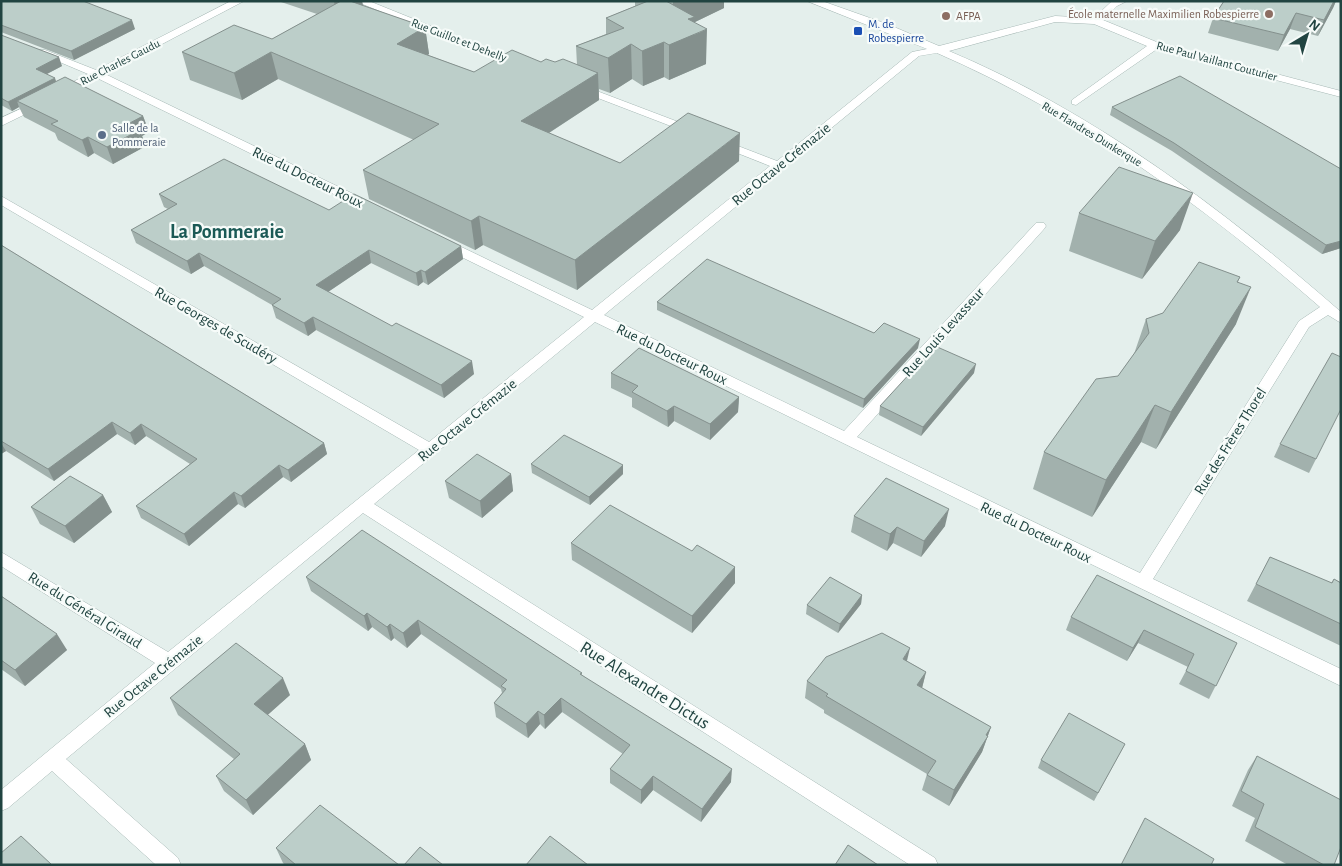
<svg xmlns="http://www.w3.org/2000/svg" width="1342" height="866" font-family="'Alegreya Sans',sans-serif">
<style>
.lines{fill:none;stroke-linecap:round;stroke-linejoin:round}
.minor-casing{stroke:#a6b8b5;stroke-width:1}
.minor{fill:#fff;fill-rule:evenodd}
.wall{fill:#a2b1ad}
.shaded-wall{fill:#84908d}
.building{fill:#bccec9;stroke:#84908d}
.education-dot{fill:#8d6e63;stroke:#f6fbf9;stroke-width:2}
.transit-dot{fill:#1a4fb4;stroke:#f6fbf9;stroke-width:2}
.service-dot{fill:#5c6f8a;stroke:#f6fbf9;stroke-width:2}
.labels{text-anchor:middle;stroke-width:4.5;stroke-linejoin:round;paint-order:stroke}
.far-education-label{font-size:12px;fill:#785e54;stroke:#f6fbf9;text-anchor:end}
.far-transit-label{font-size:12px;fill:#164399;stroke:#f6fbf9;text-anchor:start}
.far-street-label{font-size:12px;fill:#214441;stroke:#f6fbf9}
.far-service-label{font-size:12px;fill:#4e5e75;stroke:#f6fbf9;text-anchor:start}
.street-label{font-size:15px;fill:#214441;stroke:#f6fbf9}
.near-street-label{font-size:18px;fill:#214441;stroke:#f6fbf9}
.district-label{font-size:20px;font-weight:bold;fill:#1a5955;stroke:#f6fbf9}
</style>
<rect width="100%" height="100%" fill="#e4efec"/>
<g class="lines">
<defs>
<g id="minor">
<path d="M231 1H244L105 74 372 203 374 206 372 209H364L97 78 64 95H56V91L88 74 36 52 37 50H45L96 70Z"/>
<path d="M355 1H369L525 64 520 67 516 66Z"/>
<path d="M807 1H822L887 24 939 46 1055 16 1094 18 1111 2 1127 1 1117 6 1103 20 1159 43 1341 91V97L1157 49 1076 105 1072 104V100L1147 46 1094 24 1055 22 949 51C1094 112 1223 209 1341 312V323L1328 315 1309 327 1153 579 1341 669V686L595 322 374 504 935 858 938 865H910L363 513 66 759 178 858 181 865H156L52 771 8 808 1 811V790L155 663 1 566V552L168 652 419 450 1 205V196L429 442 584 317 441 247 439 244 441 241H449L592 310 770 166 717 145V141H725L777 161 912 52 927 49ZM937 53C1078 114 1205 207 1320 307L1299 321 1140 573 857 437 1044 229 1046 226 1044 223H1036L844 431 604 315 919 56Z"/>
<path d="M581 85 697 129 699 131 697 133H689L577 90V86Z"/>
<path d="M40 100 46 103 44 105 1 126V118Z"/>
</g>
</defs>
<use href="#minor" class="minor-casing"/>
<use href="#minor" class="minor"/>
</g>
<g class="wall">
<path d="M1 1 135 29 74 60 1 32Z"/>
<path d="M278 1H362L363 6 425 27 429 54 428 55 474 72 541 62 577 65 576 46 606 34V18L635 6V1H724V8L695 22 706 64 669 80 664 77 643 86 632 79 610 93 599 89V100L549 133 620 163 739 161 577 290 483 245 475 250 369 199 363 170 414 140 278 79 242 100 190 80 182 52 272 39 317 14Z"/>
<path d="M1224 1H1336L1333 8 1318 36 1290 29 1278 51 1208 33 1213 18Z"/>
<path d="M1 35 62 66 47 74 56 82 143 116 149 132 142 136 146 146 113 164 94 153 88 157 58 140 55 133 24 117 19 107 12 111 1 105Z"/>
<path d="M1112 107 1341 169V248L1322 254 1172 151 1110 115Z"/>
<path d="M159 194 329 210 461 246 463 259 428 285 423 282 418 286 371 263 328 292 474 374 444 398 316 330 308 336 276 318 272 305 204 266 191 274 136 243 131 230 168 209 164 207Z"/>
<path d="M1079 213 1180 230 1142 279 1069 251Z"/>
<path d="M1 245 324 443 327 454 291 482 283 477 245 508 238 504 189 546 141 518 136 506 190 464 146 436 135 445 117 434 54 481 6 451 1 454Z"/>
<path d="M1240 277 1238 282 1236 324 1156 449 1141 442 1092 517 1033 489 1044 452 1118 376 1134 354 1146 319 1163 313Z"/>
<path d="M657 302 874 333 918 348 863 408 657 310Z"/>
<path d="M611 373 739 397 738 412 710 440 674 421 668 427 632 407V398L611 388Z"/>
<path d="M974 373 921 436 879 415 880 406Z"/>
<path d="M1280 444 1316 459 1309 473 1274 457Z"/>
<path d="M531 464 623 465V474L590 505 532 473Z"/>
<path d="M511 474 513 491 482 518 449 498 445 481Z"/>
<path d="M103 495 112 512 74 543 40 524 31 507Z"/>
<path d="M854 516 945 526 921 557 893 543 887 551 851 532Z"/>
<path d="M571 543 692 551 735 583 692 633 572 560Z"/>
<path d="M1270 557 1331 583 1334 579 1341 583V646L1247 601Z"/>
<path d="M306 577 582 673V675L731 782 701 822 653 790 641 804 610 783V769L623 754 562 712 545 729 540 724 528 738 496 717 494 703 502 693 501 689 421 634 407 648 394 638 391 641 372 627 368 631 311 591Z"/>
<path d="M862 595 861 604 838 633 806 614 807 605Z"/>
<path d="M1 596 67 650 25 686 1 669Z"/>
<path d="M1071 617 1237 643 1209 699 1179 684 1188 667 1138 643 1127 661 1066 630Z"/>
<path d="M907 661 926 672 922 688 991 727 982 752 949 806 922 790 927 774 824 713V710L805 698 807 681Z"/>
<path d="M290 695 267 715 305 744 311 760 253 815 224 791 216 776 234 759 178 715 170 698Z"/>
<path d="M1125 744 1094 801 1038 768 1041 760Z"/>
<path d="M1257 756 1334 865H1288L1245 841 1255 818 1232 806 1248 770Z"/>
<path d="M276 848 399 865H285L283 863Z"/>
</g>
<g class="shaded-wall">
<path d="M334 1H362L363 6 337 21Z"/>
<path d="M673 1H724V8L695 22 694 35 707 29 706 64 669 80V45L673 32Z"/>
<path d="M1334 1H1336L1333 8 1318 36 1324 20Z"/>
<path d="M1296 13 1290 29 1278 51 1284 35Z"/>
<path d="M132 20 135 29 74 60 71 51Z"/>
<path d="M425 27 429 54 401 71 397 44Z"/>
<path d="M664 42V77L643 86 642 51Z"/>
<path d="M631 44 632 79 610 93 608 58Z"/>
<path d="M271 52 278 79 242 100 234 73Z"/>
<path d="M59 57 62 66 39 78 36 69Z"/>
<path d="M598 73 599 100 524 149 521 121Z"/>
<path d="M55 78 58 87 17 101 19 107 12 111 8 102Z"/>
<path d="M143 116 149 132 142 136 146 146 113 164 107 147 128 124Z"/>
<path d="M740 133 739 161 577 290 575 260Z"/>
<path d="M88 137 94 153 88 157 82 140Z"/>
<path d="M1193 193 1180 230 1142 279 1155 241Z"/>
<path d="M479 216 483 245 475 250 471 221Z"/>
<path d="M1341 241V248L1322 254 1326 245Z"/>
<path d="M461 246 463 259 428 285 425 272Z"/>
<path d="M369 250 371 263 319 298 316 285Z"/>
<path d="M199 253 204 266 191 274 187 261Z"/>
<path d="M421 270 423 282 418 286 416 273Z"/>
<path d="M1251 287 1236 324 1156 449 1171 412Z"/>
<path d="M313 317 316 330 308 336 304 323Z"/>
<path d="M920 339 918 348 863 408 864 399Z"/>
<path d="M472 361 474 374 444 398 441 385Z"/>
<path d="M976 364 974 373 921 436 923 427Z"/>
<path d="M739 397 738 412 710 440V424Z"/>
<path d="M1155 405 1141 442 1092 517 1106 480Z"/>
<path d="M674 406V421L668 427 667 411Z"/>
<path d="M112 422 117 434 54 481 48 469Z"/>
<path d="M141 424 146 436 135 445 130 433Z"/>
<path d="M1 443 6 451 1 454Z"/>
<path d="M324 443 327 454 291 482 288 470Z"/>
<path d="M279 465 283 477 245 508 241 496Z"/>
<path d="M623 465V474L590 505 589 497Z"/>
<path d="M511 474 513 491 482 518 480 501Z"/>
<path d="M234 492 238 504 189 546 184 534Z"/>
<path d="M103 495 112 512 74 543 65 526Z"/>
<path d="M949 509 945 526 921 557 924 541Z"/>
<path d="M897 527 893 543 887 551 890 534Z"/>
<path d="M735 567V583L692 633V616Z"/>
<path d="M862 595 861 604 838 633 840 624Z"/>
<path d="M367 613 372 627 368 631 364 616Z"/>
<path d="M418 620 421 634 407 648 403 633Z"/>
<path d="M390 624 394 638 391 641 387 627Z"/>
<path d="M1144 630 1138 643 1127 661 1133 648Z"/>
<path d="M57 634 67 650 25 686 15 670Z"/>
<path d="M910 648 906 665 903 659Z"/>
<path d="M926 672 922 688 917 685Z"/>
<path d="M283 678 290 695 261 721 254 704Z"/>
<path d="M561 698 562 712 545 729 544 715Z"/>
<path d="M538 711 540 724 528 738 526 724Z"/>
<path d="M991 727 982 752 949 806 954 790Z"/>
<path d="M305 744 311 760 253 815 246 800Z"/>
<path d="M732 769 731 782 701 822 702 809Z"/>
<path d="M653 776V790L641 804V790Z"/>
</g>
<g class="building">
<path d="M1 1H83L132 20 71 51 1 25Z"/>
<path d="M341 1H350L425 27 397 44 474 72 512 50 541 62 546 59 555 62 563 59 598 73 521 121 620 163 688 113 740 133 575 260 479 216 471 221 363 170 439 124 271 52 234 73 182 52 234 25 272 39Z"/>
<path d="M648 1H666L695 17 688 19 707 29 669 45 664 42 642 51 631 44 608 58 576 46 624 28 606 18Z"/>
<path d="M1224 1H1334L1324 20 1296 13 1284 35 1213 18Z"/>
<path d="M1 35 59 57 36 69 55 78 8 102 1 98Z"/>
<path d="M1180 76 1341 169V241L1326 245 1174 143 1112 107Z"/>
<path d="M65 77 143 116 128 124 140 130 107 147 88 137 82 140 51 124 58 121 17 101Z"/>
<path d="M224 159 329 210 354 194 461 246 425 272 421 270 416 273 369 250 316 285 392 326 396 323 472 361 441 385 313 317 304 323 272 305 281 299 199 253 187 261 131 230 177 204 159 194Z"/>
<path d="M1119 167 1193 193 1155 241 1079 213Z"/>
<path d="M1 245 324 443 288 470 279 465 241 496 234 492 184 534 136 506 197 459 141 424 130 433 112 422 48 469 1 441Z"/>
<path d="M707 259 874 333 884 323 920 339 864 399 657 302Z"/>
<path d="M1199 262 1240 277 1237 282 1251 287 1171 412 1155 405 1106 480 1044 452 1096 379 1118 376 1149 333 1146 319 1163 313Z"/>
<path d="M935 346 976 364 923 427 880 406Z"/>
<path d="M639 348 739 397 710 424 674 406 667 411 632 392 638 386 611 373Z"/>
<path d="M1332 353 1341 357V409L1316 459 1280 444Z"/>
<path d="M564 435 623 465 589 497 531 464Z"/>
<path d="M477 454 511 474 480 501 445 481Z"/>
<path d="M70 476 103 495 65 526 31 507Z"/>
<path d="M886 478 949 509 924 541 897 527 890 534 854 516Z"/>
<path d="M610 505 692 551 697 545 735 567 692 616 571 543Z"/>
<path d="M362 530 582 673 580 674 732 769 702 809 653 776 641 790 610 769 630 745 561 698 544 715 538 711 526 724 494 703 506 689 501 686 507 680 418 620 403 633 390 624 387 627 367 613 364 616 306 577Z"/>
<path d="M1270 557 1332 583 1334 579 1341 583V624L1256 584Z"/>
<path d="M1097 575 1237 643 1216 686 1186 671 1194 654 1144 630 1133 648 1071 617Z"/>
<path d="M830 577 862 595 840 624 807 605Z"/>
<path d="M1 596 57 634 15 670 1 660Z"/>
<path d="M882 633 910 648 903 659 926 672 917 685 991 727 986 735 988 736 954 790 927 775 936 761 826 696 828 694 807 681 826 657Z"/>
<path d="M236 643 283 678 254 704 305 744 246 800 216 776 240 754 170 698Z"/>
<path d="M1069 713 1125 744 1098 793 1041 760Z"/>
<path d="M1257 756 1341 800V847L1334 865H1324L1255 827 1264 804 1241 791Z"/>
<path d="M320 805 399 865H296L276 848Z"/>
<path d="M1145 818 1214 859 1211 865H1121Z"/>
<path d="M21 836 52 865H1V853Z"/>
<path d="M550 836 588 865H526Z"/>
<path d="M848 845 878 865H835Z"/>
<path d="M420 847 443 865H404Z"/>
</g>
<g class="education-dot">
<circle cx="1269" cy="14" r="5"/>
<circle cx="946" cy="16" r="5"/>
</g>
<rect class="transit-dot" x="853" y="26" width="10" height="10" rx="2.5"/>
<circle class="service-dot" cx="102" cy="135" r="5"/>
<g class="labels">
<g class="far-education-label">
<text x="1259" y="18">École maternelle Maximilien Robespierre</text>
<text x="956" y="20" text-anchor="start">AFPA</text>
</g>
<g class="far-transit-label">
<text x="868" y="28">M. de<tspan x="868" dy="14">Robespierre</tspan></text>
</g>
<g class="far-street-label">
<text transform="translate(459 40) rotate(21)" y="4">Rue Guillot et Dehelly</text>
<text transform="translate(1217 61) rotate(15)" y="4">Rue Paul Vaillant Couturier</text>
<text transform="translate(120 62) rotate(-27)" y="4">Rue Charles Gaudu</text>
<text transform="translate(1092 134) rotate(31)" y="4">Rue Flandres Dunkerque</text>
</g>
<g class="far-service-label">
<text x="112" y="132">Salle de la<tspan x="112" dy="14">Pommeraie</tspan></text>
</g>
<g class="street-label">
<text transform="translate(781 164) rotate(-39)" y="5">Rue Octave Crémazie</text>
<text transform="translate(308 177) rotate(26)" y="5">Rue du Docteur Roux</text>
<text transform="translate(216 325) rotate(30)" y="5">Rue Georges de Scudéry</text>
<text transform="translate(943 332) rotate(-48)" y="5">Rue Louis Levasseur</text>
<text transform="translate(672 354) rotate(26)" y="5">Rue du Docteur Roux</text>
<text transform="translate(467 420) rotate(-39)" y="5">Rue Octave Crémazie</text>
<text transform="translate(1230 441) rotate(-58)" y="5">Rue des Frères Thorel</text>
<text transform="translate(1036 532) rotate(26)" y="5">Rue du Docteur Roux</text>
<text transform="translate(85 610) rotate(32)" y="5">Rue du Général Giraud</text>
<text transform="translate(153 676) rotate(-39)" y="5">Rue Octave Crémazie</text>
</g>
<g class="near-street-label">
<text transform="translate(645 685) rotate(32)" y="6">Rue Alexandre Dictus</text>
</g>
<g class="district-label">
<text x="227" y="238">La Pommeraie</text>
</g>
</g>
<rect width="1342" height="866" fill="none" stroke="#214441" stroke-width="5"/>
<g transform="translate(1307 35) rotate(38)" stroke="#f6fbf9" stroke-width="4" paint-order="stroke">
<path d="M0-4L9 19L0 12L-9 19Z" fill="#214441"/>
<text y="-8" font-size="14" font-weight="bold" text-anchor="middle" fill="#214441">N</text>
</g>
</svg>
